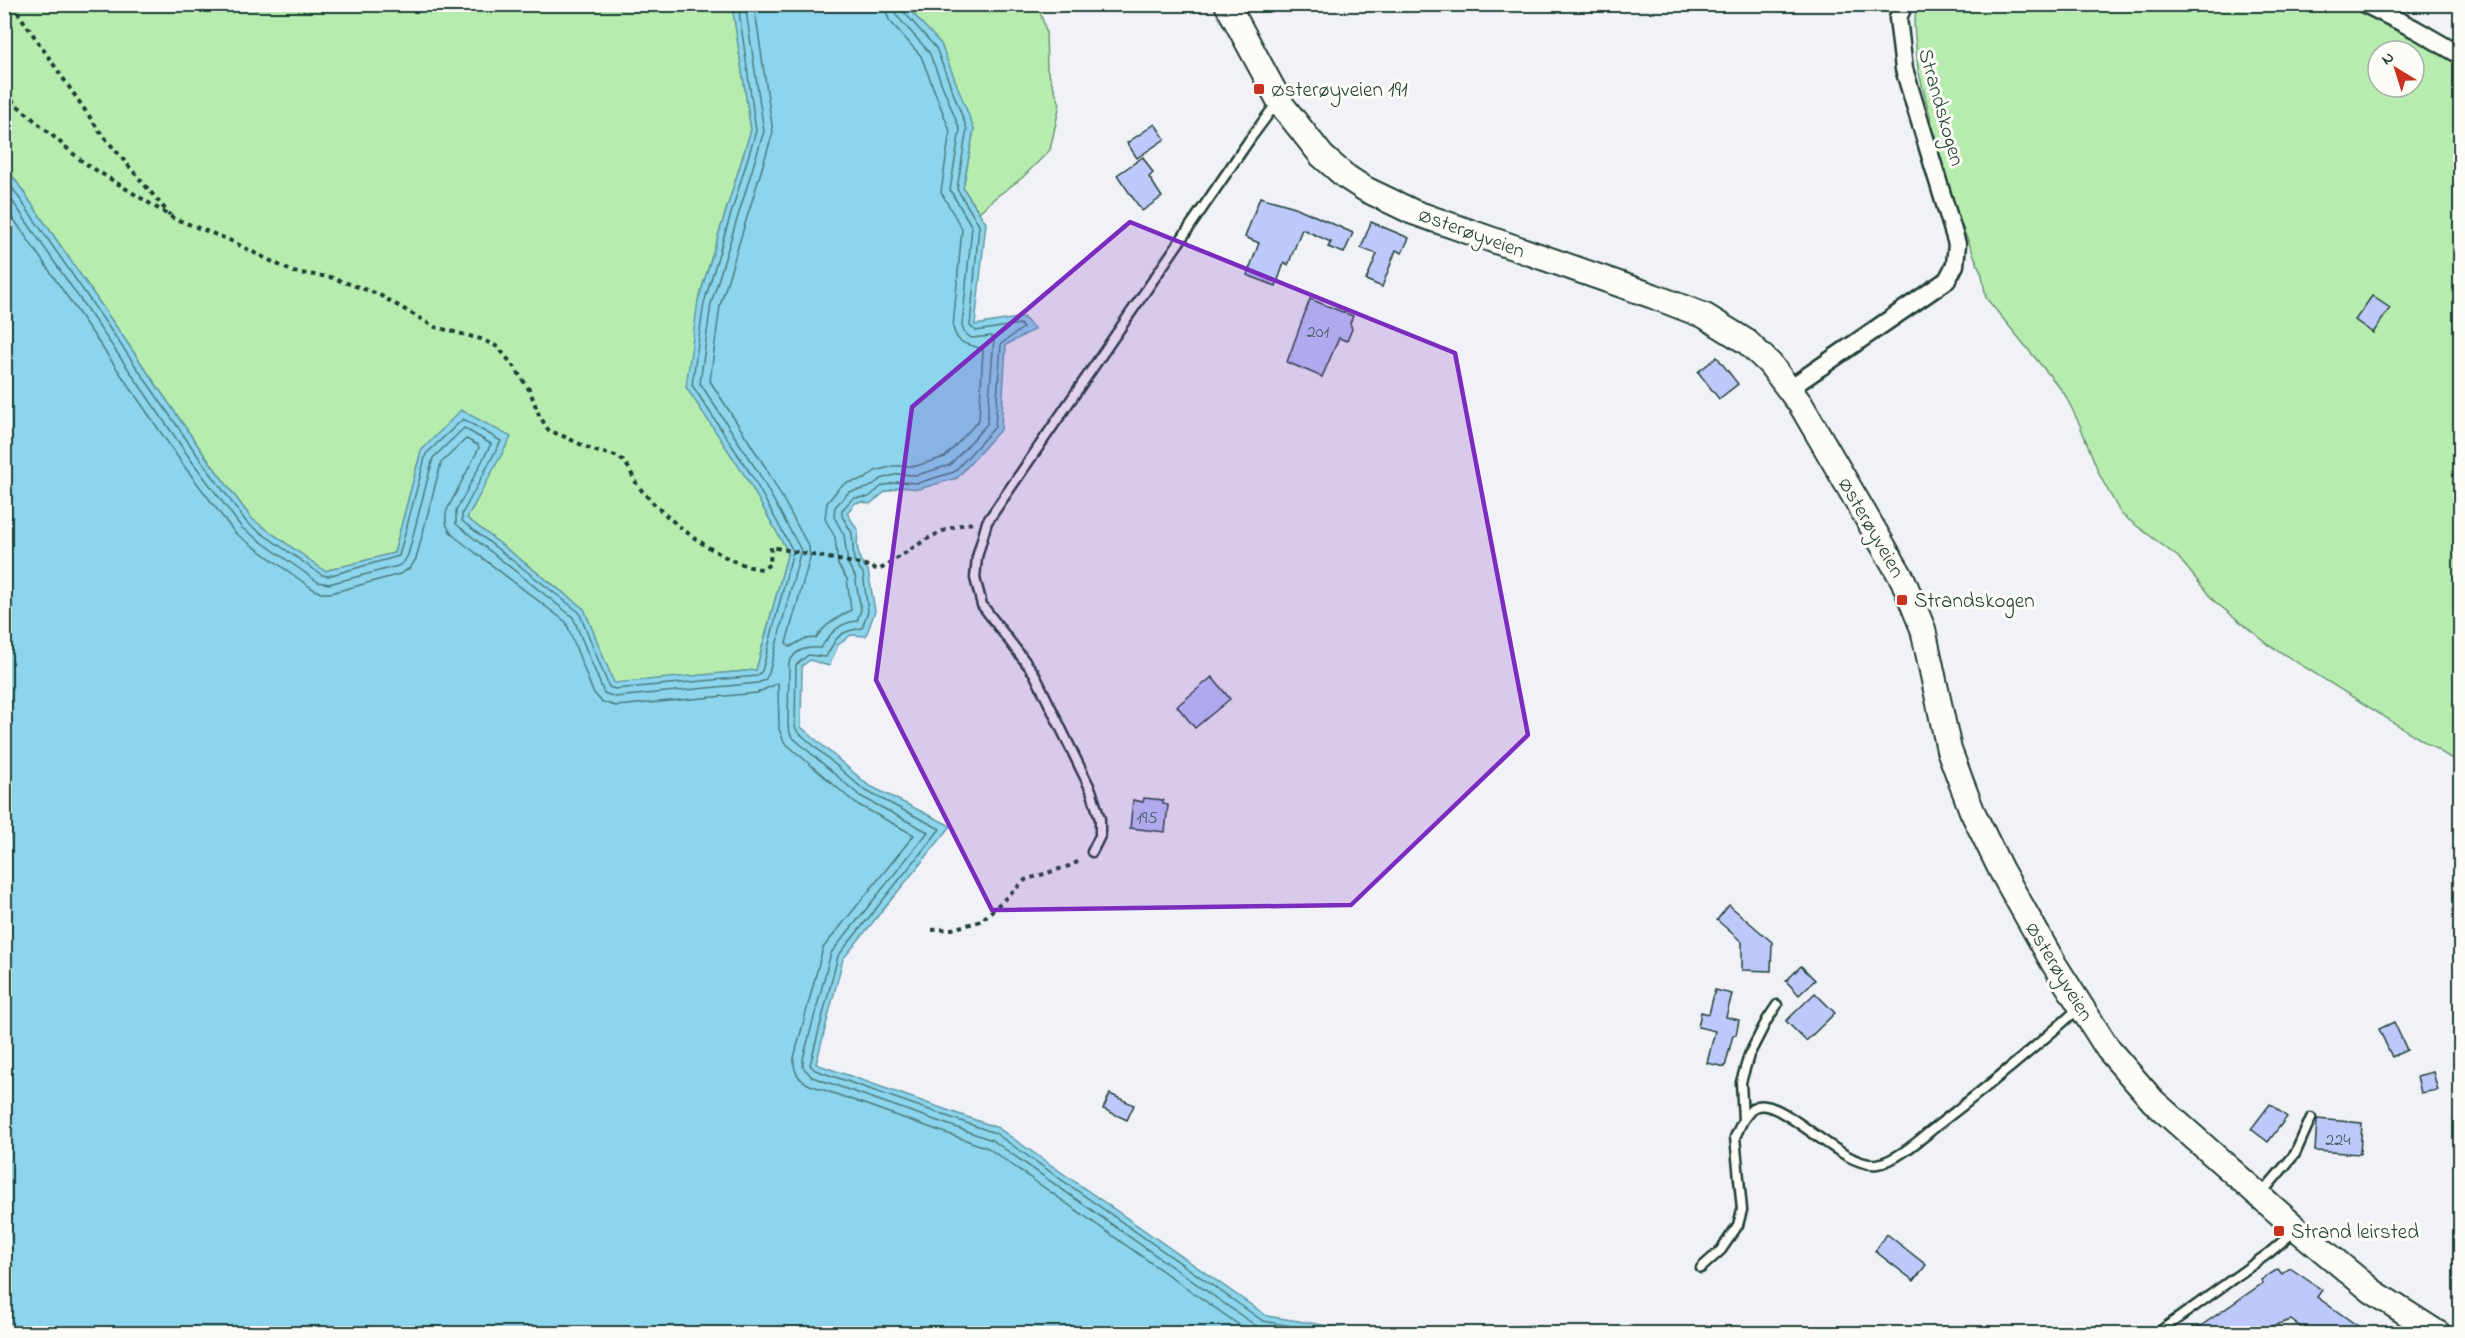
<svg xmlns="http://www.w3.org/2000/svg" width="2465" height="1338" font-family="'Indie Flower',sans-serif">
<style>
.green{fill:#b6edaf;stroke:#6a9572;stroke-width:1.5;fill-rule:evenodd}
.water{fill:#8cd5ed;stroke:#6098a3;stroke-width:1.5}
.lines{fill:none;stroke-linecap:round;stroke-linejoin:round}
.shore{stroke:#4b7a7e;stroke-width:1.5}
.building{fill:#bdc9fa;stroke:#1f3d34;stroke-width:1.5}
.service-casing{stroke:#1f3d34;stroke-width:13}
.minor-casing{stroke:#1f3d34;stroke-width:21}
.secondary-casing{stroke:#1f3d34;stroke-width:28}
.path{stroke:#1f3d34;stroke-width:4;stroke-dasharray:4.5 4.5;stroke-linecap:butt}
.service{stroke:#fdfcf7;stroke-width:8}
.minor{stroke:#fdfcf7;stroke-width:16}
.secondary{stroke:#fdfcf7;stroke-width:24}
.marked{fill:#7b2cbf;fill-opacity:0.2;stroke:#7b2cbf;stroke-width:4.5;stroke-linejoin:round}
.poi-dot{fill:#c8321e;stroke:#fdfcf7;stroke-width:2}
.labels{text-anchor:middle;stroke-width:6;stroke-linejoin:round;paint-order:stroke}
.number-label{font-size:18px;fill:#466066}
.poi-label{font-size:21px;fill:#1f3d34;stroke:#fdfcf7;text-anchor:start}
.street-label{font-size:21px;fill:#1f3d34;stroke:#fdfcf7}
</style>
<rect width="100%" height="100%" fill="#f0f2f8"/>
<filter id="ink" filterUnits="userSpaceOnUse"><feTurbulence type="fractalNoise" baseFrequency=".0167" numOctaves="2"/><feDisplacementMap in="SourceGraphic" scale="12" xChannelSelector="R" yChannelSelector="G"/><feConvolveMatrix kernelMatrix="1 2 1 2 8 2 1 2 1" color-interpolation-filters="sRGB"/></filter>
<g filter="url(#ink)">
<g class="green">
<path d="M1917 4H2032L2042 7 2095 4H2373L2413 26 2460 45V764L2269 645 2214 601 2178 557 2121 514 2100 476 2079 423 2064 393 1986 298 1982 275 1951 199 1918 69 1914 25ZM2378 51H2414V87H2378Z"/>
<path d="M4 5H732L751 130 698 301 747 479 788 552 756 670 614 684 584 609 467 518 510 437 421 451 394 553 325 571 252 519 203 453 5 165Z"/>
<path d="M905 5H1038L1046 31 1047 69 1060 104 1050 150 1022 178 996 197 979 212 963 188 974 129 919 20Z"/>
</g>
<g class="water">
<path d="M732 5H905L941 44 974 129 963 188 986 223 975 325 1023 317 1035 329 1006 345 1001 429 957 478 919 489 900 487 885 492 870 504 863 502 855 503 847 513 858 531 857 545 860 560 868 570 875 611 866 636 851 635 838 645 829 666 810 660 802 666 801 727 868 785 951 826 843 959 816 1064 998 1128 1267 1316 1373 1333H5V165L203 453 252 519 325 571 394 553 421 451 461 410 511 437 467 518 584 609 614 683 756 670 788 552 747 479 686 387 698 301 751 130Z"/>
<path d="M1533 1325 1565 1333H1435Z"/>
</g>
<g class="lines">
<g class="shore">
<path d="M754 4 773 132 720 306 710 381 766 468 809 547 810 558 786 643 790 647 804 639 816 638C825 624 838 618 851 610L847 579 838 565 835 537 825 519 827 503 839 488 846 483 865 479 875 471 894 466H916L945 457 979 420 983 350C969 342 958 348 953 327L962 229 941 192 950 131 921 56 889 20 884 4"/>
<path d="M893 4 896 15 929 52 960 130 950 190 972 227 962 326 964 332 971 338 991 336 994 339 987 424 950 465 917 475 898 474 881 479 868 488 849 492 835 507 834 517 844 535 848 564 855 576 861 610 857 621C840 622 829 634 821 648 808 647 796 648 789 663L788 726 791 736 860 796 928 832 831 953 803 1059V1067L812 1077 992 1140 1259 1328 1288 1334"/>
<path d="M901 4 903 11 936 48 967 129 957 189 979 225 970 326 976 331 1020 324 1023 328 1001 344 995 427 954 472 918 483 898 482 882 486 869 497 853 498 842 510V516L852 533 854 561 863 573 868 611 862 628C838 632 837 636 826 657L808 655 796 665 795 726 797 731 864 790 940 829 838 956 810 1065 815 1070 995 1133 1263 1321 1335 1334"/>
<path d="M4 176 198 456 247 523 322 575 328 576 399 556 426 454 463 419 501 441 462 514V521L579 612 609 687 615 689 757 676 762 671 793 551 752 476 692 385 704 303 756 131 738 4"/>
<path d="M4 189 191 460 242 528 318 582 329 584 398 566 404 562 408 555 433 458 464 428 491 444 456 511V524L573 617 604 693 615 697 758 683 765 680 769 673 801 550 758 472 700 383 711 304 764 131 745 4"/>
<path d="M4 205 184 466 235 533 313 589 321 593H331L400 574 410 568 416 559 441 463 466 439 478 445 479 448 447 510C444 520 446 529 455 537L566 622 593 692 602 702 616 706 757 693 778 683 779 729 784 742 855 803 914 835 823 948 794 1058C793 1071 798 1080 810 1085L988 1148 1252 1334"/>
</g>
</g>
<g class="building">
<path d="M1155 124 1165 139 1137 158 1127 143Z"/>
<path d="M1143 157 1153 173 1149 177 1162 197 1142 211 1117 175Z"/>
<path d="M1260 197 1295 207 1353 233 1344 253 1328 247 1331 242 1302 229 1288 265 1284 263 1276 286 1247 275 1259 243 1245 237Z"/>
<path d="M1371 222 1409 238 1402 253 1396 250 1382 287 1366 280 1377 254 1361 248Z"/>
<path d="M2372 296 2390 308 2373 333 2355 320Z"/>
<path d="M1310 299 1353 316 1350 323 1352 329 1347 341 1339 338 1322 377 1287 362Z"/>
<path d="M1717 357 1738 384 1719 399 1698 372Z"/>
<path d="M1212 677 1230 699 1195 728 1177 706Z"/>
<path d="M1144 798 1163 800V804L1168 805 1165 832 1130 828 1133 800 1143 802Z"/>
<path d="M1729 905 1772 942 1771 971 1742 970V942L1717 920Z"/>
<path d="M1801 966 1815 980 1799 995 1786 981Z"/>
<path d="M1715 990 1732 994 1726 1017 1739 1020 1736 1035H1733L1725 1067 1707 1063 1715 1031 1698 1027 1701 1012 1709 1014Z"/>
<path d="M1815 993 1835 1013 1806 1041 1786 1021Z"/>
<path d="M2394 1022 2407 1050 2392 1057 2379 1029Z"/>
<path d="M2433 1072 2438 1090 2421 1093 2417 1076Z"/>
<path d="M1110 1094 1134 1105 1127 1120 1103 1109Z"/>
<path d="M2270 1104 2287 1117 2268 1142 2251 1129Z"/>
<path d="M2317 1119 2362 1123 2360 1154 2315 1151Z"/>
<path d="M1887 1234 1926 1265 1914 1281 1875 1251Z"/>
<path d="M2290 1268 2322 1290 2317 1297 2369 1334H2310L2291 1320 2265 1328 2257 1334H2189L2263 1283 2261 1280 2278 1269 2282 1274Z"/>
</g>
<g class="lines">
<defs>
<g id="service">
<path d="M1092 852 1100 836V819L1091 790 1034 673 982 605 975 578 977 557 987 522 1250 139 1273 108 1278 105"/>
<path d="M1743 1120C1746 1116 1751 1109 1755 1107 1780 1094 1841 1169 1877 1164 1897 1161 1923 1137 1938 1125 1987 1087 2034 1049 2080 1007"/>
<path d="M2261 1194 2295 1154 2311 1118"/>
<path d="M1701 1268 1721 1250 1738 1225 1742 1210 1735 1137 1743 1120 1741 1082 1749 1055 1767 1020 1777 1005"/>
<path d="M2156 1334 2269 1253 2296 1230"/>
</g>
<g id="minor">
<path d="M2365 4 2415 29 2460 55"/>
<path d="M1790 388 1947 280 1955 265 1957 244 1904 69 1898 18 1904 4"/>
</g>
<path id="secondary" d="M1227 4 1281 104 1322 156 1345 176 1365 189 1413 212 1653 296 1705 316 1747 342 1770 364 1801 405 1903 580 1923 629 1949 750 1972 811 2001 870 2054 964 2108 1049 2153 1101 2297 1229 2372 1291 2439 1334"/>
</defs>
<use href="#service" class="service-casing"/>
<use href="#minor" class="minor-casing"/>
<use href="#secondary" class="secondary-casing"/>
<g class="path">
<path d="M12 4 100 132 170 215"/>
<path d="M4 94 83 162 173 218 227 239 293 272 330 277 378 294 435 327 481 339 498 347 515 368 530 391 539 415 549 431C566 436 580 445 596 451 606 454 618 454 625 463 631 469 633 480 639 487 662 517 725 567 763 569L770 564 771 547 865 565 879 570C909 552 939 525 975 523"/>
<path d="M932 930 952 929 981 921 1025 880 1069 866 1082 860"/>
</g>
<use href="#service" class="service"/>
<use href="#minor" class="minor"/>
<use href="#secondary" class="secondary"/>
</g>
</g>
<path class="marked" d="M1130 222 1455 353 1528 735 1351 905 992 910 876 680 912 407Z"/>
<g class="poi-dot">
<rect x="1253" y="83" width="12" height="12" rx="3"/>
<rect x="1896" y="594" width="12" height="12" rx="3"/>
<rect x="2273" y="1225" width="12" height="12" rx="3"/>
</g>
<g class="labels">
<g class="number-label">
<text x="1318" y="337">201</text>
<text x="1147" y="823">195</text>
<text x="2338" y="1145">224</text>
</g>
<g class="poi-label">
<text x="1271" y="96">Østerøyveien 191</text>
<text x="1914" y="607">Strandskogen</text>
<text x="2291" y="1238">Strand leirsted</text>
</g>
<g class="street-label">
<text transform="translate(1942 107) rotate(74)" y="7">Strandskogen</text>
<text transform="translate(1472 232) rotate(20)" y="7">Østerøyveien</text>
<text transform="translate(1872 527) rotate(60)" y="7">Østerøyveien</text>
<text transform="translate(2060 971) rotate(59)" y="7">Østerøyveien</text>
</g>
</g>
<rect width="2465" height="1338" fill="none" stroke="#fdfcf7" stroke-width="24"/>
<rect x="12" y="12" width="2441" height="1314" fill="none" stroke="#1f3d34" stroke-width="2" filter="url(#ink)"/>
<g transform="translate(2396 69) rotate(322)"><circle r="28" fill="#fdfcf7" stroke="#a4b0a9" stroke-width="1.5"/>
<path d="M0-4.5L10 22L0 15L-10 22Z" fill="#c8321e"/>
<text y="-9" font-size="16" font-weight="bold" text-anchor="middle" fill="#1f3d34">N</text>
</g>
</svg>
